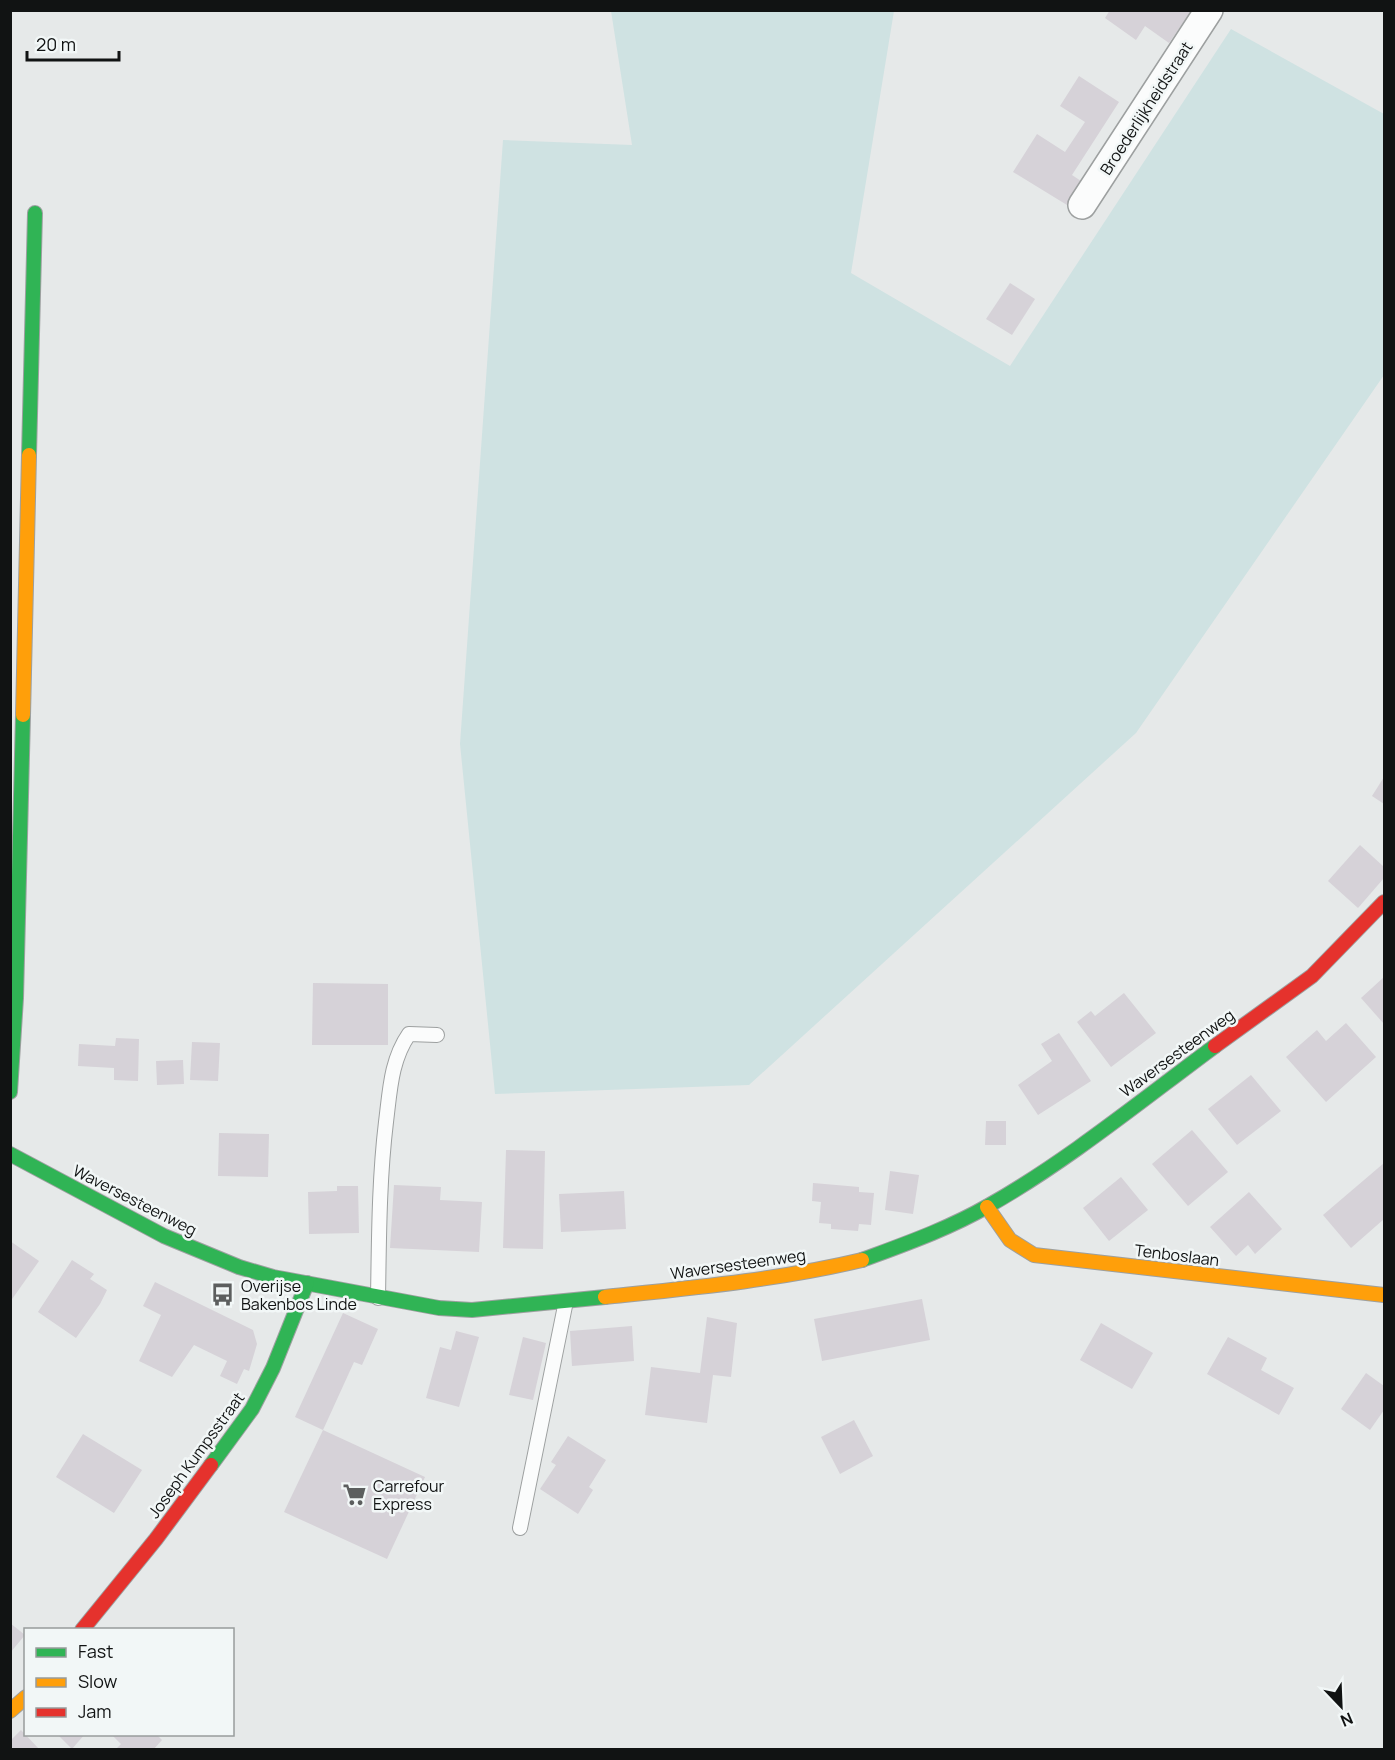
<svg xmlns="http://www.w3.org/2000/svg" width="1395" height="1760" font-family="Manrope,sans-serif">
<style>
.green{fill:#cfe2e2}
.building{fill:#d6d2d8}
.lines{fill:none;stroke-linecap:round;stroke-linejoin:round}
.lane-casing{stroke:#9da0a0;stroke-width:16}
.street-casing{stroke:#9da0a0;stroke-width:30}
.fast-casing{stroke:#9da0a0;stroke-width:16}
.slow-casing{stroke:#9da0a0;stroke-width:16}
.jam-casing{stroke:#9da0a0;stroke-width:16}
.lane{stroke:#fbfcfc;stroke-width:14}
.street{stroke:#fbfcfc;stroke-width:27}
.fast{stroke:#30b455;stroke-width:14}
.slow{stroke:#ff9f0a;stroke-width:14}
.jam{stroke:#e5322d;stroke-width:14}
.labels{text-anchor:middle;stroke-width:5;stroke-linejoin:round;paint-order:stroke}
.street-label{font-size:16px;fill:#111313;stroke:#f2f7f7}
.poi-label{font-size:16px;fill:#111313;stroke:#f2f7f7;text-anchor:start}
</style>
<rect width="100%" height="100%" fill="#e6e9e9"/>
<path class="green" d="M611 11H894L851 273 1010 366 1231 29 1384 114V375L1136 733 749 1085 495 1094 460 744 503 140 632 145Z"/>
<g class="building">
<path d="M1110 10H1192L1169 43 1145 26 1136 40 1105 18Z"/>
<path d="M1079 76 1119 102 1072 175 1084 183 1067 205 1013 172 1037 134 1065 152 1085 122 1060 106Z"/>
<path d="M1010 283 1035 299 1012 335 986 319Z"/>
<path d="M1384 777V804L1372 796Z"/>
<path d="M1360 845 1384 867V878L1358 908 1328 881Z"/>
<path d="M1384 977V1024L1361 998Z"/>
<path d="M313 983 388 984V1045H312Z"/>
<path d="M1124 993 1156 1033 1111 1067 1077 1022 1091 1011 1095 1016Z"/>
<path d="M1346 1023 1376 1057 1326 1102 1286 1057 1317 1030 1326 1041Z"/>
<path d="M1059 1033 1091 1081 1038 1115 1018 1085 1052 1061 1041 1044Z"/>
<path d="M116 1038 139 1039 138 1081 114 1080V1068L78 1066 79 1044 115 1046Z"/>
<path d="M192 1042 220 1043 218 1081 190 1080Z"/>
<path d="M183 1060 184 1084 157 1085 156 1061Z"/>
<path d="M1251 1075 1281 1111 1237 1145 1208 1109Z"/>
<path d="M986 1121H1006V1145H985Z"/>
<path d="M1192 1130 1228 1172 1188 1206 1152 1164Z"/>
<path d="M219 1133 269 1134 268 1177 218 1176Z"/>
<path d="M506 1150 545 1151 543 1249 503 1248Z"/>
<path d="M1384 1163V1219L1351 1248 1323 1215Z"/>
<path d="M890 1171 919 1175 913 1214 885 1210Z"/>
<path d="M1121 1177 1148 1210 1109 1241 1083 1208Z"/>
<path d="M813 1183 859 1187V1192L874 1193 871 1225 859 1224 858 1231 831 1229V1224L819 1223 821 1202 812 1201Z"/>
<path d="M394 1185 441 1187 440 1200 482 1202 479 1252 390 1248Z"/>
<path d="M337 1186H358L359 1233 309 1234 308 1192 337 1191Z"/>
<path d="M624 1191 626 1229 561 1232 559 1194Z"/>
<path d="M1249 1192 1282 1229 1255 1254 1248 1245 1236 1256 1210 1227Z"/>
<path d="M10 1241 39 1261 10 1302Z"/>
<path d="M72 1260 94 1274 90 1279 107 1290 100 1304 76 1338 38 1312Z"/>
<path d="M155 1282 253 1330 257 1344 249 1371 244 1369 237 1384 220 1376 227 1361 194 1345 172 1377 139 1361 161 1315 143 1306Z"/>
<path d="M922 1299 930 1340 822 1361 814 1319Z"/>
<path d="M343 1313 378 1329 362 1365 354 1362 323 1430 295 1417Z"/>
<path d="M707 1317 737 1323 731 1377 713 1375 707 1423 645 1415 651 1367 700 1373Z"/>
<path d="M1101 1323 1153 1353 1132 1389 1080 1360Z"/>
<path d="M632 1326 634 1361 572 1366 570 1331Z"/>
<path d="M456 1331 479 1337 459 1407 426 1398 440 1347 451 1350Z"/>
<path d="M523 1337 546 1343 533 1400 509 1395Z"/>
<path d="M1228 1337 1267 1358 1261 1370 1294 1388 1279 1415 1207 1374Z"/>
<path d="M1366 1373 1384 1386V1410L1370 1430 1341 1409Z"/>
<path d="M854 1420 873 1456 840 1474 821 1437Z"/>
<path d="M323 1430 425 1477 387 1559 284 1512Z"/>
<path d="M83 1434 142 1470 114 1513 56 1477Z"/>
<path d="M568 1436 606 1460 589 1487 593 1490 578 1514 540 1489 556 1465 551 1462Z"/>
<path d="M10 1623 25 1635 10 1653Z"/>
<path d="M21 1730 40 1750H10V1741Z"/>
<path d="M57 1734H85L72 1749Z"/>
<path d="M111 1734H156L162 1740 153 1750H115L121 1744Z"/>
</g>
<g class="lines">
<defs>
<g id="lane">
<path d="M378 1298C379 1239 379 1180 386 1122 390 1090 391 1060 409 1034L437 1035"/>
<path d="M520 1528 566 1301"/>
</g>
<path id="street" d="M1082 205 1209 10"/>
<g id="fast">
<path d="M29 455 35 213"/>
<path d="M10 1092 16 998 23 715"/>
<path d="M10 1154 164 1236 239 1267 273 1277 439 1308 472 1310 605 1297"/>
<path d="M862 1260C905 1244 948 1229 988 1206 1066 1162 1142 1100 1215 1046"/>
<path d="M211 1465 252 1409 273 1368 307 1283"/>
</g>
<g id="slow">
<path d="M23 715 29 455"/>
<path d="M987 1207 1010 1240 1034 1255 1384 1295"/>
<path d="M605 1297C691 1288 778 1280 862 1260"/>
<path d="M10 1711 26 1697"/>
</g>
<g id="jam">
<path d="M1215 1046 1312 976 1384 902"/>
<path d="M82 1630 156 1539 211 1465"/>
</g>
</defs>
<use href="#lane" class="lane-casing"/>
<use href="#street" class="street-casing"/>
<use href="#fast" class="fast-casing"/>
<use href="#slow" class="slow-casing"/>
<use href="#jam" class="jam-casing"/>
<use href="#lane" class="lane"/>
<use href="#street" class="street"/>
<use href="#fast" class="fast"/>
<use href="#slow" class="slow"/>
<use href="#jam" class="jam"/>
</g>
<defs>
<symbol id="bus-bare" viewBox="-9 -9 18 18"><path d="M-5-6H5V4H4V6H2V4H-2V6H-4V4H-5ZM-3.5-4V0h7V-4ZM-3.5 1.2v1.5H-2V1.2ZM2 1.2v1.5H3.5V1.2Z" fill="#5c5e5e" stroke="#f2f7f7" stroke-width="2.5" paint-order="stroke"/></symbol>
<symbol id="supermarket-bare" viewBox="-9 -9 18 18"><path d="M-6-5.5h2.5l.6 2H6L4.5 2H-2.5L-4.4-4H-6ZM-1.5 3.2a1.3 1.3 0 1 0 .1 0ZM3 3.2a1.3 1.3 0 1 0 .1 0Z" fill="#5c5e5e" stroke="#f2f7f7" stroke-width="2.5" paint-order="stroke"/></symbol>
</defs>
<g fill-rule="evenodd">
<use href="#bus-bare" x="206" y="1278" width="33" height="33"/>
<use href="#supermarket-bare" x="338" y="1478" width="33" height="33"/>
</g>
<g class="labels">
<g class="street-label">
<text transform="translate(1146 108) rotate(-57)" y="6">Broederlijkheidstraat</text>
<text transform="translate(1177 1053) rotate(-36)" y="6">Waversesteenweg</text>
<text transform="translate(135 1200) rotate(27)" y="6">Waversesteenweg</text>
<text transform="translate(1177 1255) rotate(7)" y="6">Tenboslaan</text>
<text transform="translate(738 1264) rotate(-8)" y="6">Waversesteenweg</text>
<text transform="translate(196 1455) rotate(-54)" y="6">Joseph Kumpsstraat</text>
</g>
<g class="poi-label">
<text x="241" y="1292">Overijse<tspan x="241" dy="18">Bakenbos Linde</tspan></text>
<text x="373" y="1492">Carrefour<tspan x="373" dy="18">Express</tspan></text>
</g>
</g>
<rect width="1395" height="1760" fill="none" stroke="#111313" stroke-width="24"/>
<rect x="24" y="1628" width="210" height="108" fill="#f2f7f7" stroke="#989c9c" stroke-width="1.5"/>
<rect x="36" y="1648" width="30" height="9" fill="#30b455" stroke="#989c9c" stroke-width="1.5"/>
<text x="78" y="1658" font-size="18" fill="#111313">Fast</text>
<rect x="36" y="1678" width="30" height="9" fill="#ff9f0a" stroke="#989c9c" stroke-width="1.5"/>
<text x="78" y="1688" font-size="18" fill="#111313">Slow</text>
<rect x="36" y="1708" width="30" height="9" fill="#e5322d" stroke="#989c9c" stroke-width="1.5"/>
<text x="78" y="1718" font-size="18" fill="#111313">Jam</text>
<g transform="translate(1341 1706) rotate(157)" stroke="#f2f7f7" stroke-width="4.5" paint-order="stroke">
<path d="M0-4.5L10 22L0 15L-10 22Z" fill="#111313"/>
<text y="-9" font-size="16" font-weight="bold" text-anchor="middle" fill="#111313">N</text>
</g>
<path d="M27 51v9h92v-9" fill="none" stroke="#111313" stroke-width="3"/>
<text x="36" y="51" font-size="18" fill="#111313" stroke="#f2f7f7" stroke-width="4.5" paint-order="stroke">20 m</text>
</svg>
